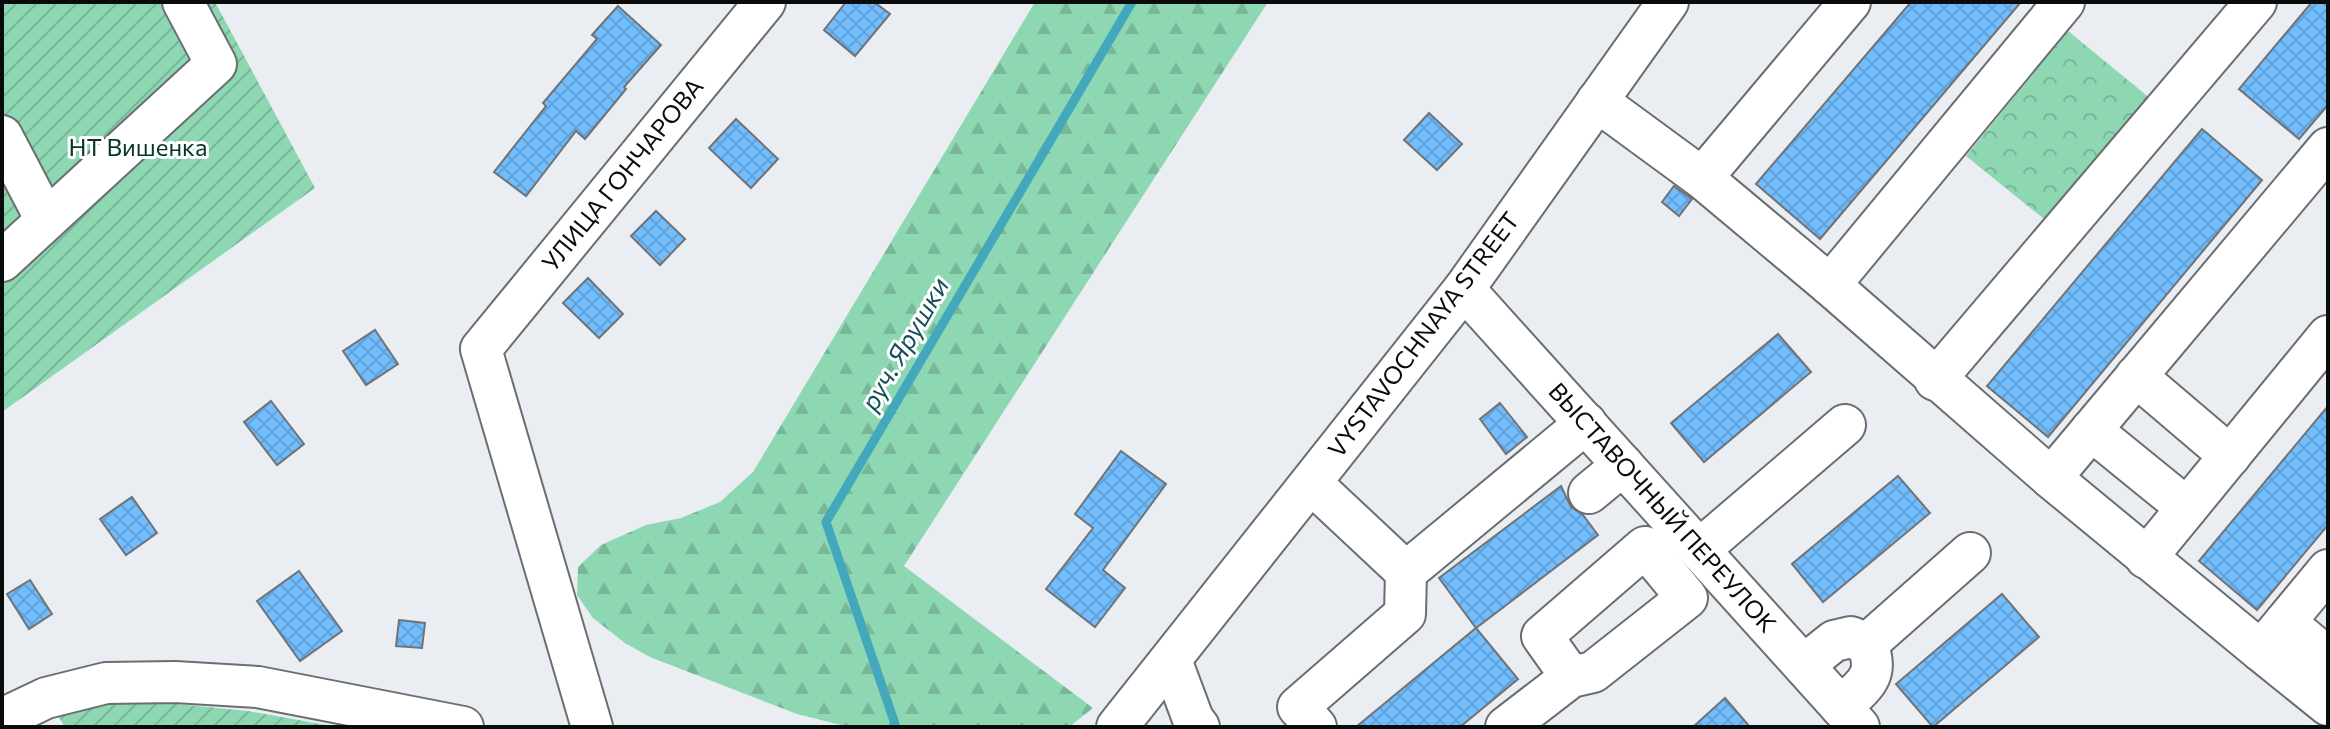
<svg xmlns="http://www.w3.org/2000/svg" width="2330" height="729" font-family="Commissioner,sans-serif">
<style>
.forest{fill:url(#forest-firs)}
.park{fill:url(#park-crowns)}
.garden{fill:url(#garden-furrows)}
.lines{fill:none;stroke-linecap:round;stroke-linejoin:round}
.stream{stroke:#44a8bc;stroke-width:9}
.building{fill:url(#building-cross-hatch);stroke:#707376;stroke-width:2}
.minor-casing{stroke:#6b6e71;stroke-width:44}
.minor{stroke:#fff;stroke-width:40}
.labels{text-anchor:middle;stroke-width:6;stroke-linejoin:round;paint-order:stroke}
.park-label{font-size:24px;fill:#063623;stroke:#fff}
.street-label{font-size:24px;fill:#0a0b0c;stroke:#fff}
.water-label{font-size:26px;font-style:italic;fill:#154e59;stroke:#fff}
</style>
<defs>
<pattern id="forest-firs" width="22" height="20" patternUnits="userSpaceOnUse" patternTransform="scale(2)"><rect width="22" height="20" fill="#8ed7b3"/><path d="M5 1l3.5 6h-7zM16 11l3.5 6h-7z" fill="#79b799"/></pattern>
<pattern id="park-crowns" width="20" height="18" patternUnits="userSpaceOnUse" patternTransform="scale(2)"><rect width="20" height="18" fill="#8ed7b3"/><path d="M2 6a3 3 0 1 1 6 0M12 15a3 3 0 1 1 6 0" fill="none" stroke="#79b799"/></pattern>
<pattern id="garden-furrows" width="10" height="10" patternUnits="userSpaceOnUse" patternTransform="scale(2)"><rect width="10" height="10" fill="#8ed7b3"/><path d="M-1 1l2-2M0 10L10 0M9 11l2-2" fill="none" stroke="#79b799"/></pattern>
<pattern id="building-cross-hatch" width="8" height="8" patternUnits="userSpaceOnUse" patternTransform="scale(2)"><rect width="8" height="8" fill="#72bdfe"/><path d="M0 0l8 8M0 8l8-8" fill="none" stroke="#61a1d8"/></pattern>
</defs>
<rect width="100%" height="100%" fill="#eaedf1"/>
<path class="forest" d="M1035 2H1268L904 566 1093 708 1069 727H849L797 714 650 657 625 643 593 618 577 595 578 567 601 545 646 525 681 518 720 502 753 472Z"/>
<path class="park" d="M2068 31 2151 99 2049 223 1966 156Z"/>
<g class="garden">
<path d="M2 2H215L315 188 2 412Z"/>
<path d="M125 699 248 711 337 727H65L58 716Z"/>
</g>
<g class="lines">
<path class="stream" d="M896 727 826 522 1132 2"/>
</g>
<g class="building">
<path d="M846 2H874L890 14 855 56 824 30Z"/>
<path d="M1911 2H2021L1820 239 1756 184Z"/>
<path d="M2312 2H2328V105L2299 139 2239 89Z"/>
<path d="M618 6 661 45 624 87 626 89 585 139 576 131 526 196 494 172 546 106 543 103 597 39 592 35Z"/>
<path d="M1429 113 1462 144 1437 170 1404 140Z"/>
<path d="M736 119 778 159 751 188 709 148Z"/>
<path d="M2202 129 2262 180 2048 437 1987 386Z"/>
<path d="M1674 186 1692 199 1679 216 1662 202Z"/>
<path d="M656 211 685 239 660 265 631 236Z"/>
<path d="M588 278 623 314 599 338 563 303Z"/>
<path d="M375 330 398 364 366 385 343 351Z"/>
<path d="M1778 334 1811 372 1704 462 1671 423Z"/>
<path d="M271 401 304 444 277 465 244 422Z"/>
<path d="M1500 403 1527 437 1506 454 1480 419Z"/>
<path d="M2328 406V525L2257 610 2199 561Z"/>
<path d="M1121 451 1166 484 1103 570 1125 588 1095 627 1046 589 1093 528 1075 514Z"/>
<path d="M1898 476 1930 513 1823 602 1792 564Z"/>
<path d="M1561 486 1571 507 1583 515 1598 535 1476 628 1439 578Z"/>
<path d="M132 497 157 533 126 555 100 519Z"/>
<path d="M299 571 342 631 300 661 257 601Z"/>
<path d="M30 580 52 614 29 629 7 594Z"/>
<path d="M2002 594 2039 637 1933 727 1896 684Z"/>
<path d="M399 620 425 623 422 648 396 646Z"/>
<path d="M1476 628 1518 679 1460 727H1356Z"/>
<path d="M1725 698 1750 727H1693Z"/>
</g>
<g class="lines">
<defs>
<g id="minor">
<path d="M1597 101 1702 178 1830 285 2051 478 2328 148"/>
<path d="M2 136 46 220"/>
<path d="M1702 178 1850 2"/>
<path d="M2 261 216 64 183 2"/>
<path d="M1830 285 2064 2"/>
<path d="M1464 289 1859 727"/>
<path d="M2136 376 2230 456"/>
<path d="M1935 380 2256 2"/>
<path d="M2091 430 2187 508"/>
<path d="M2051 478 2261 651 2328 570"/>
<path d="M1311 483 1406 572"/>
<path d="M1589 493 1623 465"/>
<path d="M1699 550 1845 425"/>
<path d="M2146 558 2328 336"/>
<path d="M2285 622 2328 658"/>
<path d="M1867 644 1970 553"/>
<path d="M2261 651 2328 705"/>
<path d="M1171 660 1193 719 1199 727"/>
<path d="M1804 665 1834 641 1851 637 1867 644C1881 677 1863 686 1841 707"/>
<path d="M2 719 46 698 106 683 175 682 258 687 463 727"/>
<path d="M592 727 481 349 765 2"/>
<path d="M1117 727 1464 289 1668 2"/>
<path d="M1316 727 1298 707 1405 614 1406 572 1586 423"/>
<path d="M1506 727 1571 677 1593 672 1687 598 1645 547 1542 636 1571 677"/>
</g>
</defs>
<use href="#minor" class="minor-casing"/>
<use href="#minor" class="minor"/>
</g>
<g class="labels">
<g class="park-label">
<text x="138" y="156">НТ Вишенка</text>
</g>
<g class="street-label">
<text transform="translate(623 175) rotate(-51)" y="8">УЛИЦА ГОНЧАРОВА</text>
<text transform="translate(1424 335) rotate(-53)" y="8">VYSTAVOCHNAYA STREET</text>
<text transform="translate(1662 508) rotate(48)" y="8">ВЫСТАВОЧНЫЙ ПЕРЕУЛОК</text>
</g>
<g class="water-label">
<text transform="translate(905 344) rotate(-60)" y="9">руч. Ярушки</text>
</g>
</g>
<rect width="2330" height="729" fill="none" stroke="#0a0b0c" stroke-width="8"/>
</svg>
